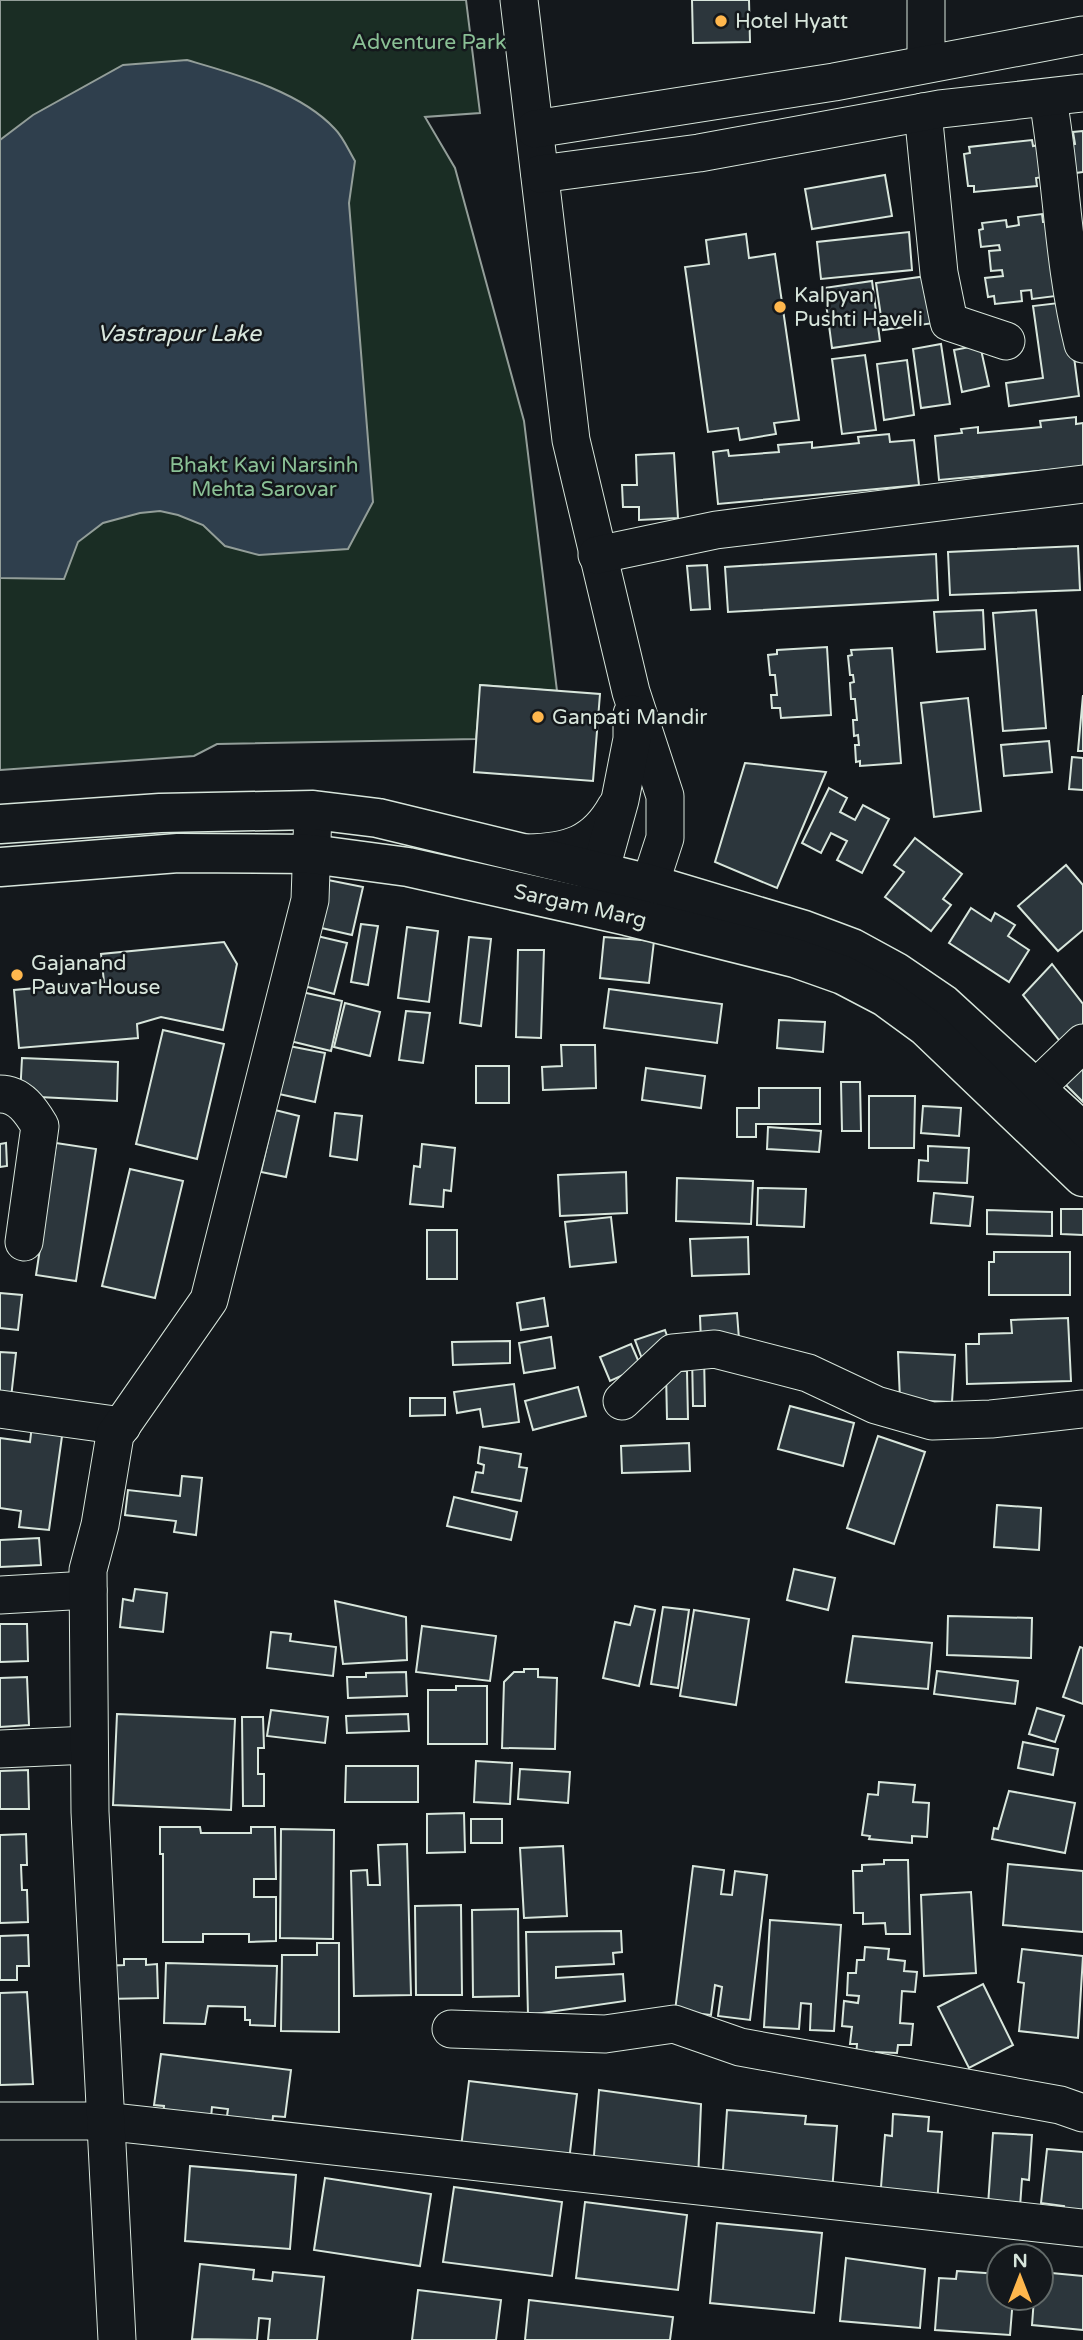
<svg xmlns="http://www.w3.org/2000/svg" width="1083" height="2340" font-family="'Varela Round',sans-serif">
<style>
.green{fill:#1a2d24;stroke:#939e99;stroke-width:2}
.water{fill:#2f3f4d;stroke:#939e99;stroke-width:2}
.building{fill:#2c363c;stroke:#d8e6dc;stroke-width:2}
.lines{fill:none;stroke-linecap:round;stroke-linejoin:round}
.minor-casing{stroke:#d8e6dc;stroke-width:39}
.major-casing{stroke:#d8e6dc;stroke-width:41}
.minor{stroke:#14181c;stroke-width:37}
.major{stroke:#14181c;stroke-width:38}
.poi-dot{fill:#ffb74d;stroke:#14181c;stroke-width:2.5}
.labels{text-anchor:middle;stroke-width:5;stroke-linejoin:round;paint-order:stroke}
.poi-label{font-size:21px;fill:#d8e6dc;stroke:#14181c;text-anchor:start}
.park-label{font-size:21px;fill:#8ac095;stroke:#14181c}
.street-label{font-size:21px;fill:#d8e6dc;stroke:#14181c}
.water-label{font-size:23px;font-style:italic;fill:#d8e6dc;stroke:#14181c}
</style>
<rect width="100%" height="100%" fill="#14181c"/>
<path class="green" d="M0 0H466L480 113 425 117 455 168 524 421 557 691 481 685 476 739 217 744 194 756 0 770Z"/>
<path class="water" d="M187 60C235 74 300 91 335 129 343 137 349 151 355 161L349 203 373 502 348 549 259 555 225 546 203 525 178 515 160 511 140 513 103 523 78 542 64 579 0 578V140L33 115 123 65Z"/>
<g class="building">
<path d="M692 0H749L750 42 693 43Z"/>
<path d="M1083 131V172L1068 174 1065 146 1075 144 1073 132Z"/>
<path d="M1032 140 1033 146 1040 145 1043 177 1036 178 1037 186 974 192V186H968L964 154 970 153 969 147Z"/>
<path d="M885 175 892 216 812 229 805 189Z"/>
<path d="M1042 214 1043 222H1047L1056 296 1032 299 1031 290 1021 291 1022 301 995 304 994 296 988 297 985 278 1003 276 1002 270 991 271 989 251 1000 250 999 245 981 247 979 230 983 229 982 223 1006 220 1007 227 1019 225 1018 217Z"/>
<path d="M909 232 912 270 821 279 817 242Z"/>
<path d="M746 234 749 258 775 254 799 420 774 423 776 434 740 440 738 428 708 432 685 267 709 264 706 240Z"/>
<path d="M927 276 934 323 883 330 876 283Z"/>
<path d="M872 281 880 341 832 348 824 288Z"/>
<path d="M1067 302 1079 396 1009 406 1006 383 1043 378 1033 306Z"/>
<path d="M941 344 950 404 921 408 913 349Z"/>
<path d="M980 345 989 386 962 392 954 350Z"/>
<path d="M865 355 876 430 842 434 832 359Z"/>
<path d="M907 360 914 415 884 420 877 364Z"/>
<path d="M1076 417V424L1083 423V467L939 480 935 436 962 433 961 429 978 427V433L1041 427 1040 421Z"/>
<path d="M889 434 890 442 914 440 919 485 718 504 713 452 728 450 729 456 779 452 778 445 812 442V448L859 443 858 437Z"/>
<path d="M674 453 678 518 639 520V507H623L622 485H637L636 455Z"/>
<path d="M1078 546 1080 590 950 595 948 552Z"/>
<path d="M936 554 938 600 728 612 725 567Z"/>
<path d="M707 565 710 609 691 610 687 566Z"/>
<path d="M983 610 985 649 937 652 934 612Z"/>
<path d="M1036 610 1046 728 1003 731 993 613Z"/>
<path d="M827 647 831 715 781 718 780 708H772L771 695H777L775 675H770L768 655 777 654V650Z"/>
<path d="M892 648 901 763 860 766V761L856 762 855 745H859L858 735 854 736 853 720H857L855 699H851L850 683 854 682 853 675H850L848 656 852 655 851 650Z"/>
<path d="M480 685 600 694 593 781 474 772Z"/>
<path d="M1083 695V751H1078Z"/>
<path d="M968 698 981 811 934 817 921 703Z"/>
<path d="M1049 741 1052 772 1004 776 1001 745Z"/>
<path d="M1072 757 1083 758V790L1069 789Z"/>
<path d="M745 763 826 772 777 888 715 862Z"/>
<path d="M829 788 847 798 840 812 855 820 863 805 889 819 862 873 837 860 847 841 831 833 821 853 802 843Z"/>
<path d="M915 838 962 874 943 899 951 905 931 931 885 897 904 872 894 865Z"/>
<path d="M1066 865 1083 885V930L1058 951 1018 906Z"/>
<path d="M328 880 363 887 352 935 317 927Z"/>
<path d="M971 908 991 921 995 913 1015 925 1008 936 1029 950 1009 982 949 943Z"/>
<path d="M361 924 378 926 368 985 351 982Z"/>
<path d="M407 927 438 931 429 1002 398 998Z"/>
<path d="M317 936 347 943 334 994 304 986Z"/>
<path d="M469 937 491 939 481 1026 460 1023Z"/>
<path d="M604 937 654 941 649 983 600 978Z"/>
<path d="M224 942 237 964 223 1030 161 1017 137 1024 138 1038 19 1048 14 990 104 982 101 954Z"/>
<path d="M518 950H544L541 1038 516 1037Z"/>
<path d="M1052 964 1083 1004V1026L1063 1045 1023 995Z"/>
<path d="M609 989 722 1004 717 1043 604 1028Z"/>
<path d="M302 992 342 1001 331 1051 290 1041Z"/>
<path d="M345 1003 380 1012 370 1056 334 1047Z"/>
<path d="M406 1011 430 1013 423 1063 399 1060Z"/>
<path d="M779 1020 825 1022 823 1052 777 1048Z"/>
<path d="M163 1030 224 1044 197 1159 136 1144Z"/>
<path d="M561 1045H595L596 1088 543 1090 542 1067 562 1066Z"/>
<path d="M289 1046 325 1053 315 1102 279 1094Z"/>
<path d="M22 1058 118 1062 117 1101 20 1096Z"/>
<path d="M1083 1062V1102L1063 1082Z"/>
<rect x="476" y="1066" width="33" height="37"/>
<path d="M646 1068 705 1076 701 1108 642 1100Z"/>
<path d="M841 1082H860L861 1131H842Z"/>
<path d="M759 1088H820V1124H756V1137H737V1108H759Z"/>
<path d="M869 1096H915L914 1148H869Z"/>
<path d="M923 1106 961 1108 959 1136 921 1133Z"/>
<path d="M275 1110 299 1116 286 1177 261 1172Z"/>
<path d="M335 1113 362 1116 357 1160 330 1156Z"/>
<path d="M768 1127 821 1131 819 1152 767 1149Z"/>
<path d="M6 1143 7 1166 0 1167V1144Z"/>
<path d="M56 1143 96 1149 76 1281 36 1275Z"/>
<path d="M422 1144 455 1148 451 1191 444 1190 443 1207 410 1204 414 1166 420 1167Z"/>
<path d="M928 1146 969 1148 967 1183 918 1181 919 1160 928 1161Z"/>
<path d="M130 1169 183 1181 155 1298 102 1286Z"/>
<path d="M626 1172 627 1213 560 1216 558 1175Z"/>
<path d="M677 1178 753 1181 751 1224 676 1221Z"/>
<path d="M758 1188 806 1189 804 1227 757 1225Z"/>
<path d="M934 1193 973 1197 970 1226 931 1223Z"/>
<path d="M1061 1209H1083V1235L1061 1234Z"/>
<path d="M987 1210 1052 1212V1236L987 1234Z"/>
<path d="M611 1217 616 1262 570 1267 565 1222Z"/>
<rect x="427" y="1230" width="30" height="49"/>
<path d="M748 1237 749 1274 692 1276 690 1239Z"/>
<path d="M994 1252H1070V1295H989V1262H994Z"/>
<path d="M0 1293 22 1295 18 1330 0 1328Z"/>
<path d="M544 1298 548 1326 521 1330 517 1303Z"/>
<path d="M737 1313 739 1339 701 1342 700 1316Z"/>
<path d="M1068 1318 1071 1381 967 1384 966 1344H979V1334L1012 1333 1011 1320Z"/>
<path d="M665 1330 673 1353 644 1364 635 1340Z"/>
<path d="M551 1337 555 1368 524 1373 519 1343Z"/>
<path d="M510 1341V1363L453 1365 452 1342Z"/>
<path d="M631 1344 641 1367 610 1381 600 1357Z"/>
<path d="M0 1352 16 1353 11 1398 0 1397Z"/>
<path d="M898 1352 955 1355 952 1402 900 1400Z"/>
<path d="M692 1355H704L705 1406H693Z"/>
<path d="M666 1371H687L688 1419H667Z"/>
<path d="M514 1384 519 1422 483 1427 480 1409 457 1413 454 1392Z"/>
<path d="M578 1387 586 1416 533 1430 525 1401Z"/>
<path d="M410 1398H445V1415L410 1416Z"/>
<path d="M790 1406 854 1423 843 1466 778 1449Z"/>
<path d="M32 1425 63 1429 49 1530 19 1527 21 1511 0 1508V1438L30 1442Z"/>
<path d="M878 1436 925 1452 894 1544 847 1528Z"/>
<path d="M689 1443 690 1471 622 1473 621 1446Z"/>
<path d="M480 1447 521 1454 519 1467 527 1468 521 1501 472 1492 476 1472 483 1473 484 1465 478 1463Z"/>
<path d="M182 1476 202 1478 196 1535 174 1532 176 1521 125 1515 128 1490 180 1496Z"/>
<path d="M454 1497 517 1512 511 1540 447 1526Z"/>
<path d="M997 1505 1041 1508 1039 1550 994 1547Z"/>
<path d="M39 1538 41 1565 0 1567V1540Z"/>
<path d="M794 1569 835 1578 828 1610 787 1600Z"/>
<path d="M135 1589 167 1593 163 1632 120 1627 123 1599 133 1601Z"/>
<path d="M335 1601 406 1617 407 1660 343 1664Z"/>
<path d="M635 1606 655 1610 639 1686 603 1678 615 1622 630 1625Z"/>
<path d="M663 1607 689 1610 678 1688 651 1684Z"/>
<path d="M694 1610 749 1619 736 1705 680 1696Z"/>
<path d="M948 1616 1032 1618 1031 1658 947 1655Z"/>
<path d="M0 1624H27L28 1661 0 1662Z"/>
<path d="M422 1626 496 1636 490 1681 416 1672Z"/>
<path d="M271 1632 291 1634 290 1641 336 1647 333 1676 267 1668Z"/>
<path d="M853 1636 932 1643 928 1689 846 1682Z"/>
<path d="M1080 1647 1083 1648V1704L1063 1697Z"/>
<path d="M524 1669H538V1677L557 1678 555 1749 502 1748 504 1682 514 1672H524Z"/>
<path d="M937 1671 1018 1681 1015 1704 934 1694Z"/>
<path d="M406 1672 407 1696 348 1698 347 1677H366V1673Z"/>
<path d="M27 1677 29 1725 0 1727V1678Z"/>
<path d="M456 1686H487V1744H428V1690H456Z"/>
<path d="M1037 1708 1064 1716 1055 1742 1029 1734Z"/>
<path d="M271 1710 328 1717 325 1743 267 1736Z"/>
<path d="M117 1714 235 1719 231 1810 113 1805Z"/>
<path d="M408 1714 409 1731 347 1733 346 1716Z"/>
<path d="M242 1717H263L264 1748H258V1774H264V1806H243Z"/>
<path d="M1023 1742 1058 1749 1053 1775 1018 1768Z"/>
<path d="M476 1761 512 1763 510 1804 474 1802Z"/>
<path d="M346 1766H418V1802H345Z"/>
<path d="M520 1769 570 1772 568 1803 518 1799Z"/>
<path d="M28 1770 29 1809H0V1771Z"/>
<path d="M879 1782 915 1785 913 1802 929 1803 927 1837 912 1836V1843L869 1839 870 1836 862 1835 868 1794 878 1795Z"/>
<path d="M1009 1791 1075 1803 1065 1853 992 1839 994 1828 998 1829Z"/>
<path d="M464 1813 465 1852 427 1853V1814Z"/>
<rect x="471" y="1819" width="31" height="24"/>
<path d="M160 1827H200L201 1833H251V1827H275L276 1879H254V1897H276V1941L249 1942V1934H203V1942H163V1854H160Z"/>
<path d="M281 1829 334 1830 333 1939 280 1938Z"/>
<path d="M26 1834 27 1865H21L22 1890H27L28 1922 0 1923V1835Z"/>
<path d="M407 1844 411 1995 354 1996 351 1871 367 1870 368 1885H380L378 1845Z"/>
<path d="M563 1846 567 1916 524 1918 520 1848Z"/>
<path d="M884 1860H908L910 1934H886L885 1923 863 1924V1913H854L853 1871H862V1865L884 1864Z"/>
<path d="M1008 1864 1083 1871V1932L1003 1925Z"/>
<path d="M693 1866 724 1870 721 1894 732 1895 735 1871 767 1875 750 2020 718 2016 722 1987 715 1985 711 2015 675 2011Z"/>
<path d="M971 1892 976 1973 924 1976 921 1895Z"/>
<path d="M461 1905 462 1995H416L415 1906Z"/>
<path d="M518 1909 519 1996 473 1997 472 1910Z"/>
<path d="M770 1920 841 1925 834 2031 810 2030 811 2004 801 2003 799 2029 764 2027Z"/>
<path d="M621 1931 622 1952 613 1953 614 1964 556 1967V1978L623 1974 625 2001 528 2015 526 1932Z"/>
<path d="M28 1935 29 1966H17V1980H0V1936Z"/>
<path d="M317 1943H339V2032L281 2031 282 1955H317Z"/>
<path d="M865 1947 889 1949 888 1959 905 1961 904 1971 917 1972 915 1992 902 1991 900 2023 913 2024 911 2045H898L897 2053 876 2052 875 2058 856 2056 857 2044H850L852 2027 842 2026 844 2001 858 2003 859 1996 847 1995 848 1973H856L857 1960H864Z"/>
<path d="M1022 1949 1083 1956 1078 2038 1019 2031 1024 1983 1018 1982Z"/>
<path d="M124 1959H146V1965L157 1964 158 1998 105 1999 104 1966 124 1965Z"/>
<path d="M166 1963 277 1966 275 2026 250 2025V2020H245V2007L208 2006 205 2024 164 2023Z"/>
<path d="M983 1984 1013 2045 969 2068 938 2007Z"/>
<path d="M27 1992 33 2084 0 2085V1993Z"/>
<path d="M161 2054 291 2070 285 2117 273 2116 271 2136 225 2130 228 2109 212 2107 210 2128 162 2122 164 2106 154 2105Z"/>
<path d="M469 2081 577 2094 568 2169 460 2156Z"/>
<path d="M599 2090 701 2104 698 2181 593 2168Z"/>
<path d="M727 2110 806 2116 805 2124 837 2126 832 2192 722 2184Z"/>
<path d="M893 2114 929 2117 928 2131 942 2132 937 2205 880 2200 885 2135 892 2136Z"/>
<path d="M993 2133 1032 2135 1029 2180 1022 2179 1020 2207 988 2205Z"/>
<path d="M1047 2149 1083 2152V2220L1062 2218 1064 2206 1041 2203Z"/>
<path d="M190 2166 296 2175 290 2249 185 2241Z"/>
<path d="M325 2178 431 2194 420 2266 314 2250Z"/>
<path d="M454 2187 562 2202 552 2276 443 2262Z"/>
<path d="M585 2202 687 2215 678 2290 576 2278Z"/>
<path d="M717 2223 822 2233 814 2313 710 2303Z"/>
<path d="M846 2258 925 2269 920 2328 840 2321Z"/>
<path d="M200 2264 254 2270 253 2279 272 2281 273 2272 324 2277 317 2340H268L270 2319 259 2318 257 2340 192 2339Z"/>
<path d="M957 2271 999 2274V2298H1013L1010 2335 935 2330 939 2278 956 2279Z"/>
<path d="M1041 2272 1083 2276V2330L1032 2325 1034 2298H1041Z"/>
<path d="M418 2290 501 2300 496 2340H412Z"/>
<path d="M529 2300 673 2317 670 2340H525Z"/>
</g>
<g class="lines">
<defs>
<g id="minor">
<path d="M519 0 571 440 631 692 665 796V838L650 884 633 910"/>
<path d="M926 0V63"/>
<path d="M1048 99C1062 180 1063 264 1083 344"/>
<path d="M923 112 939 273 949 322 1006 341"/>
<path d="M535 129 834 82 1083 35"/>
<path d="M540 174 699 153 940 109 1083 93"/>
<path d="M597 555 716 530 1083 484"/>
<path d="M527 853C568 852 595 845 616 807"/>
<path d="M607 902 599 889 600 872 620 800 632 739V714"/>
<path d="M1036 1088 1083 1043"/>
<path d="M0 1094C20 1094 31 1111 40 1126L24 1242"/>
<path d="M622 1401 673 1353 715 1349 808 1373 876 1405 932 1421 991 1419 1083 1409"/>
<path d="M0 1409 122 1426"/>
<path d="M0 1595 88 1590"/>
<path d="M0 1749 89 1745"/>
<path d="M451 2029 605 2034 674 2024 740 2047 1060 2105 1083 2113"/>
<path d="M0 2121H103L1083 2228"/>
<path d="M117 2340 90 1812 88 1570 100 1525 115 1435 209 1300 310 900 313 810"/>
</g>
<g id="major">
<path d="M0 824 160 813 313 810 378 818 650 884 804 930 852 948 896 972 943 1004 1083 1132"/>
<path id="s1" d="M0 867 178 853 311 854 408 867 627 916 795 958 843 975 885 997 926 1027 1083 1177"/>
</g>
</defs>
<use href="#minor" class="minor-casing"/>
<use href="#major" class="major-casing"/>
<use href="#minor" class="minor"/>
<use href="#major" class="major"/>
</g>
<g class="poi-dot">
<circle cx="721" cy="21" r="7"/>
<circle cx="780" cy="307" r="7"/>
<circle cx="538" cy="717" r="7"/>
<circle cx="17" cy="975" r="7"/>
</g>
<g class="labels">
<g class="poi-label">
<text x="735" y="28">Hotel Hyatt</text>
<text x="794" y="302">Kalpyan<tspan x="794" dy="24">Pushti Haveli</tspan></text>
<text x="552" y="724">Ganpati Mandir</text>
<text x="31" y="970">Gajanand<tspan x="31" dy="24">Pauva House</tspan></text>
</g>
<g class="park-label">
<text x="429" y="49">Adventure Park</text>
<text x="264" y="472">Bhakt Kavi Narsinh<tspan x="264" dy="24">Mehta Sarovar</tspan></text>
</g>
<g class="street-label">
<text dy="7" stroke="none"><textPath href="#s1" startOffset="586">Sargam Marg</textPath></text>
</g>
<g class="water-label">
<text x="179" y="341">Vastrapur Lake</text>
</g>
</g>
<g transform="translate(1020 2277)"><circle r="33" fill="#14181c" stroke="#626a69" stroke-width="2"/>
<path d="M0-5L12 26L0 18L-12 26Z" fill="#ffb74d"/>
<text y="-10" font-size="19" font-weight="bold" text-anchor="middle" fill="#d8e6dc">N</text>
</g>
</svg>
